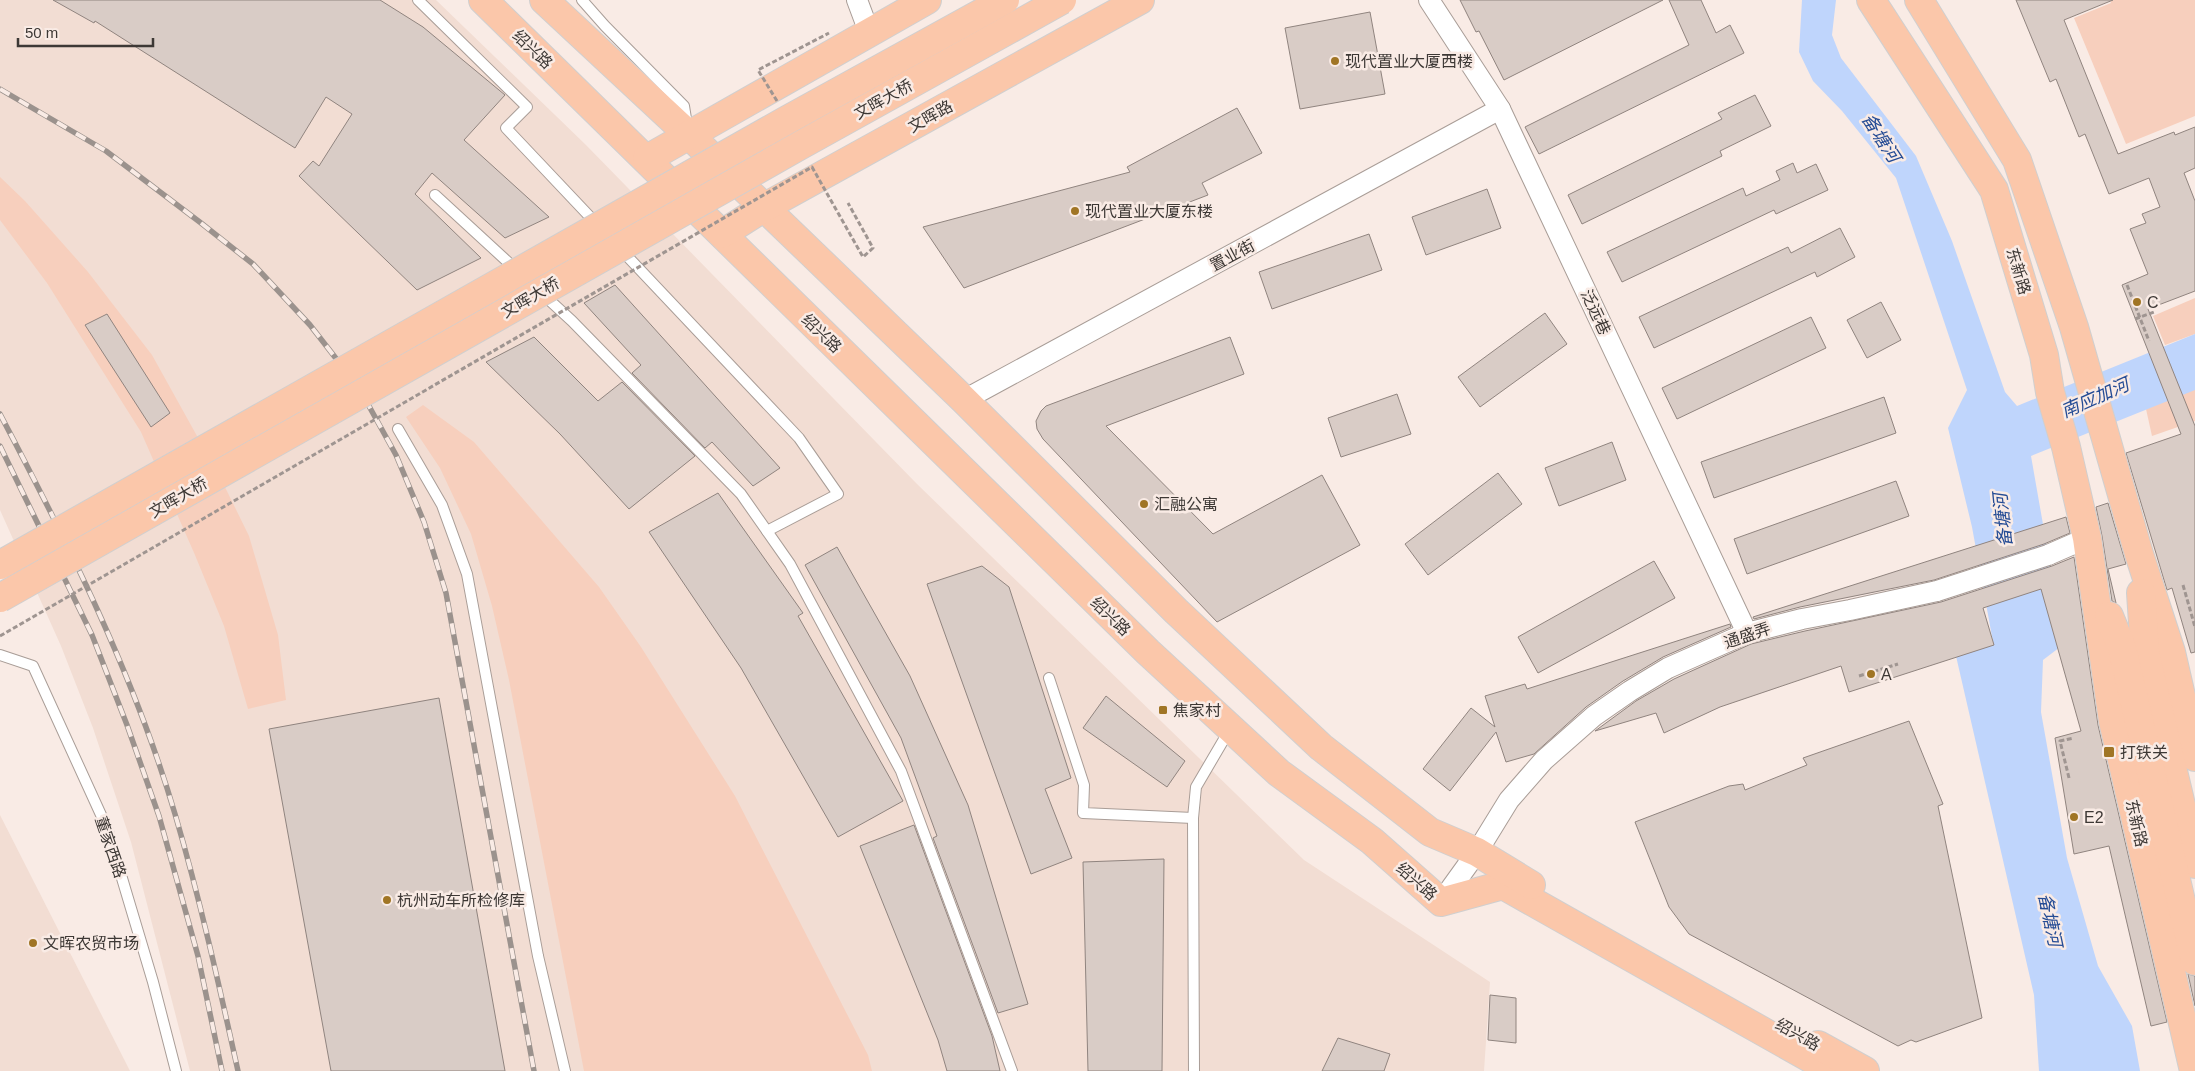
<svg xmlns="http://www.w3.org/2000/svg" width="2195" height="1071" font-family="Arial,'Noto Sans SC',sans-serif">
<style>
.built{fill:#f2ddd3}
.green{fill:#f7cfbd}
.water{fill:#bfd5fc}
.building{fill:#d9ccc6;stroke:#90847f}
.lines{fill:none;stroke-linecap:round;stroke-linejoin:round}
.service-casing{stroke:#a99d97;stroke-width:12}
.minor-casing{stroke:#a99d97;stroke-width:22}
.primary-casing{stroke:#d0cfcf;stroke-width:30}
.path{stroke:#9f9591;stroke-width:3;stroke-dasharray:5 2.5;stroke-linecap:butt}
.service{stroke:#fff;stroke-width:10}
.minor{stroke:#fff;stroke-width:20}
.primary{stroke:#fbc7aa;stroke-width:28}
.rail-casing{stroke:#9b928d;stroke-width:5.5}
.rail{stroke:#f9ebe5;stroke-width:4;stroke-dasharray:11;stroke-linecap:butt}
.minor-bridge-casing{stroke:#a99d97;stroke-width:22;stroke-linecap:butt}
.primary-bridge-casing{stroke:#d0cfcf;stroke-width:30;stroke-linecap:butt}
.path-bridge{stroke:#9f9591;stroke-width:3;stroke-dasharray:5 2.5;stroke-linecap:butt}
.minor-bridge{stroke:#fff;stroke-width:20}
.primary-bridge{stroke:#fbc7aa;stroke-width:28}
.poi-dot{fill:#a07525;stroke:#f9ebe5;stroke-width:2}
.labels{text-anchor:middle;stroke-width:5;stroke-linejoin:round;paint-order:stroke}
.street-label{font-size:16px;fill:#3d3835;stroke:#f9ebe5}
.poi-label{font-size:16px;fill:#3d3835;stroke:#f9ebe5;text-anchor:start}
.water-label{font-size:18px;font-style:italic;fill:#254c95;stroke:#f9ebe5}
</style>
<rect width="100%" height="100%" fill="#f9ebe5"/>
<g class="built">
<path d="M0 0H436L586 145 917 484 1304 860 1490 982 1484 1071H190L131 842 93 728 61 646 0 510Z"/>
<path d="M0 815 130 1071H0Z"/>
</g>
<g class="green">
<path d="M2110 0H2195V116L2126 144 2074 18 2111 3Z"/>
<path d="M0 177 25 201 88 272 152 355 222 481 249 536 278 635 286 700 248 709 224 626 195 555 141 432 47 283 0 220Z"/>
<path d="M2195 298V334L2165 345 2153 316Z"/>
<path d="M2195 389V421L2152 436 2146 409Z"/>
<path d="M423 405 474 442 599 587 641 647 735 796 868 1055 872 1071H584L509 680 492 606 471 534 440 468 406 417Z"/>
</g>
<path class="water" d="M1802 0H1836L1832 35 1841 58 1916 156 1952 241 2005 392 2017 406 2195 334V390L2031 456 2064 644 2043 660 2041 712 2067 858 2098 966 2132 1026 2140 1071H2039L2034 995 1956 656 1993 642 1972 527 1948 428 1967 390 1896 178 1842 111 1813 81 1799 52Z"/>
<g class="building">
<path d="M53 0H380L423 27 505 95 464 140 549 217 505 238 432 173 415 194 481 258 417 290 299 176 313 161 319 166 352 114 326 97 295 148 95 21 94 23Z"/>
<path d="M1460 0H1663L1504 80 1479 31 1476 32Z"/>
<path d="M1669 0H1701L1716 33 1730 25 1744 53 1539 154 1525 127 1689 45Z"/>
<path d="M2016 0H2113L2064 20 2118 154 2174 132 2175 135 2195 127V168L2184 173 2195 201V291L2148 309 2195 426V652L2191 653 2172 588 2167 590 2126 453 2181 434 2122 285 2148 274 2130 229 2146 223 2142 214 2160 207 2149 178 2109 194 2085 134 2079 137 2056 79 2050 82Z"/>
<path d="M1370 12 1385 94 1300 109 1285 28Z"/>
<path d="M1755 95 1771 126 1720 151 1722 156 1582 224 1568 195 1722 119 1718 113Z"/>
<path d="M1237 108 1262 153 1202 183 1208 195 964 288 923 227 1130 172 1127 167Z"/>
<path d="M1793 163 1797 173 1816 164 1828 190 1776 214 1774 210 1622 282 1607 252 1743 188 1746 196 1780 180 1776 171Z"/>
<path d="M1487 189 1501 228 1426 255 1412 217Z"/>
<path d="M1840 228 1855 257 1817 277 1815 272 1654 348 1639 317 1788 247 1791 253Z"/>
<path d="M1369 234 1382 270 1272 309 1259 272Z"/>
<path d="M615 285 780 468 753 486 712 442 705 448 632 373 641 365 584 303Z"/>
<path d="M1881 302 1901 340 1867 358 1847 320Z"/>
<path d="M1545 313 1567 344 1480 407 1458 377Z"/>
<path d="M107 314 170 413 151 427 85 325Z"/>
<path d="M1811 317 1826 348 1677 419 1662 388Z"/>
<path d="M534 337 598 401 622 382 695 456 629 509 560 434 486 362Z"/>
<path d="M1230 337 1244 374 1106 426 1213 534 1322 475 1360 545 1217 622 1043 439 1037 429 1036 421 1041 411 1046 406Z"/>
<path d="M1397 394 1411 434 1341 457 1328 418Z"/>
<path d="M1884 397 1896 433 1714 498 1701 462Z"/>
<path d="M1612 442 1626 480 1559 506 1545 468Z"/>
<path d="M1498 473 1522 504 1428 575 1405 544Z"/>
<path d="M1896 481 1909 516 1747 574 1734 539Z"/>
<path d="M718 493 803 613 798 616 903 801 838 837 741 668 649 532Z"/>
<path d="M2108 503 2126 564 2108 569 2116 603 2112 601 2102 536 2096 507Z"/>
<path d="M2066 517 2070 533 2044 544 1934 580 1800 607 1754 619 1753 617Z"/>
<path d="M837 547 910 676 968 805 1028 1004 998 1013 933 838 937 836 901 738 805 565Z"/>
<path d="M2074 557 2098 725 2167 1022 2151 1026 2109 846 2074 854 2055 738 2081 731 2041 589 1983 608 1994 645 1849 692 1841 666 1720 707 1664 733 1656 713 1595 731 1636 701 1674 679 1751 644 1805 631 1941 602 2052 566Z"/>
<path d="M1654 561 1675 598 1538 673 1518 637Z"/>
<path d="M982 566 1009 587 1071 778 1045 789 1072 858 1031 874 927 584Z"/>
<path d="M1730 624 1731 627 1663 657 1623 681 1586 707 1534 754 1506 762 1496 732 1450 791 1423 769 1471 708 1495 727 1485 696 1525 684 1527 689Z"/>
<path d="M1106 696 1185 761 1167 787 1083 728Z"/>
<path d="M439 698 505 1071H331L269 729Z"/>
<path d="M1909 721 1943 804 1938 806 1982 1018 1916 1042 1911 1040 1898 1046 1689 934 1669 907 1635 822 1729 786 1743 784 1745 790 1807 765 1803 758Z"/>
<path d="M914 825 992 1036 1000 1071H947L938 1040 860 846Z"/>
<path d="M1164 859 1162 1071H1088L1083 862Z"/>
<path d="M2188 974 2195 976V1006Z"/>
<path d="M1490 995 1516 998V1043L1488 1040Z"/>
<path d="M1338 1038 1390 1054 1384 1071H1322Z"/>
</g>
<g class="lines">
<defs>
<g id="service">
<path d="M418 0 527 107 506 128 799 438 838 494 767 531"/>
<path d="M582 0 605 26 684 106 687 125"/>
<path d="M435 195 572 321 741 494 790 564 901 771 1012 1071"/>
<path d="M398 429 442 505 467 574 538 956 565 1071"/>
<path d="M0 655 33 666 107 828 153 982 176 1071"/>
<path d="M1049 678 1084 785 1083 813 1193 818"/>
<path d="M1194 1071 1193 818 1196 787 1230 729"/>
</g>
<g id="minor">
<path d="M857 0 869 32"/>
<path d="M1429 0 1500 109 1747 633"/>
<path d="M964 400 1500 109"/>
<path d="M2048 555 2087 538"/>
<path d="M1441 902 1477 852 1509 800 1544 760 1594 716 1630 691 1668 668 1747 633 1802 619 1850 610 1937 591"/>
</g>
<g id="primary">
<path d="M483 0 1148 652 1279 773 1372 841 1441 902 1503 885 1833 1071"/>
<path d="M544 0 689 135 964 400 1176 611 1321 747 1430 832 1477 852 1531 885"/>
<path d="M1871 0 1994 190 2044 355 2050 392 2066 447 2087 538 2113 721 2194 1071"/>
<path d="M1919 0 2017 160 2074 327 2139 554 2171 652 2195 757"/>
<path d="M647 159 927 0"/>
<path d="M722 234 763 208 1140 0"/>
<path d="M2141 593 2145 653 2195 864"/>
<path d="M2109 616 2122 648 2195 961"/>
<path d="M1818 1045 1865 1071"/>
</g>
</defs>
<use href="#service" class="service-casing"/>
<use href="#minor" class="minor-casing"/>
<use href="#primary" class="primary-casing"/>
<g class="path">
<path d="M2127 285 2149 341"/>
<path d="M2135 319 2154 312"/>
<path d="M2183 585 2195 627"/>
<path d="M1859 676 1898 664"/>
<path d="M2069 778 2060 741 2074 738"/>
</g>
<use href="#service" class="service"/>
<use href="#minor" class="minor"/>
<use href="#primary" class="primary"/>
<defs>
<g id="rail">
<path d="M0 89 106 151 201 223 253 264 310 325 359 388 396 455 424 522 446 593 534 1071"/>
<path d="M0 414C68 543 134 675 175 814 200 899 219 985 238 1071"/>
<path d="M0 446 92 635 127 725 159 816 198 956 222 1071"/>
</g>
</defs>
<use href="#rail" class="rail-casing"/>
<use href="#rail" class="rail"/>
<defs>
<path id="minor-bridge" d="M1937 591 2048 555"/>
<g id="primary-bridge">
<path d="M0 565 787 120 1005 0"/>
<path d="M0 598 799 146 1062 0"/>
</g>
</defs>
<use href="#minor-bridge" class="minor-bridge-casing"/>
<use href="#primary-bridge" class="primary-bridge-casing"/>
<g class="path-bridge">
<path d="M777 101 758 70 829 33"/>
<path d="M0 636 812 167 863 257 873 248 848 203"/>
</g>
<use href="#minor-bridge" class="minor-bridge"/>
<use href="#primary-bridge" class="primary-bridge"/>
</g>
<g class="poi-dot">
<circle cx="1335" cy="61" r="5"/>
<circle cx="1075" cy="211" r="5"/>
<circle cx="2137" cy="302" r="5"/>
<circle cx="1144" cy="504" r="5"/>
<circle cx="1871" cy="674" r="5"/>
<rect x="1158" y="705" width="10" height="10" rx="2.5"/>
<rect x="2103" y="746" width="12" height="12" rx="2.5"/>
<circle cx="2074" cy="817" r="5"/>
<circle cx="387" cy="900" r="5"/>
<circle cx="33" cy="943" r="5"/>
</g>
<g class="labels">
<g class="street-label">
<text transform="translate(533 49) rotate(44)" y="6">绍兴路</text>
<text transform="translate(883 99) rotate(-29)" y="6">文晖大桥</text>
<text transform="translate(930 116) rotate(-29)" y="6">文晖路</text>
<text transform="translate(1232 255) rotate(-28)" y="6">置业街</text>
<text transform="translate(2019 271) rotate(73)" y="6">东新路</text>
<text transform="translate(530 297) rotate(-30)" y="6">文晖大桥</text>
<text transform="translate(1596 312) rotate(65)" y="6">泛远巷</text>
<text transform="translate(822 333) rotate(44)" y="6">绍兴路</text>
<text transform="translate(178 497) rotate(-30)" y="6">文晖大桥</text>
<text transform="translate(1111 616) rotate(44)" y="6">绍兴路</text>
<text transform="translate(1747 635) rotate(-19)" y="6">通盛弄</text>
<text transform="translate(2137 823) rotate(77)" y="6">东新路</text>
<text transform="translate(111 847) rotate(71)" y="6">董家西路</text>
<text transform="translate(1417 881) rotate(41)" y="6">绍兴路</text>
<text transform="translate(1798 1034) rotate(29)" y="6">绍兴路</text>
</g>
<g class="poi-label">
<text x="1345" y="67">现代置业大厦西楼</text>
<text x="1085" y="217">现代置业大厦东楼</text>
<text x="2147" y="308">C</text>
<text x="1154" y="510">汇融公寓</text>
<text x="1881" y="680">A</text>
<text x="1173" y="716">焦家村</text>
<text x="2120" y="758">打铁关</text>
<text x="2084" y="823">E2</text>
<text x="397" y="906">杭州动车所检修库</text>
<text x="43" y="949">文晖农贸市场</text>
</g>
<g class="water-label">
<text transform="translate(1881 138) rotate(57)" y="6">备塘河</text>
<text transform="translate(2095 398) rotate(-24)" y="6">南应加河</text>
<text transform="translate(2003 520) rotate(-96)" y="6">备塘河</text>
<text transform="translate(2050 920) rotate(78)" y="6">备塘河</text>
</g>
</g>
<path d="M18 38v8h135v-8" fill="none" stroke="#3d3835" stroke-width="2.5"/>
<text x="25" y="38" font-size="15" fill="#3d3835" stroke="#f9ebe5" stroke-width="4" paint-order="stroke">50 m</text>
</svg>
